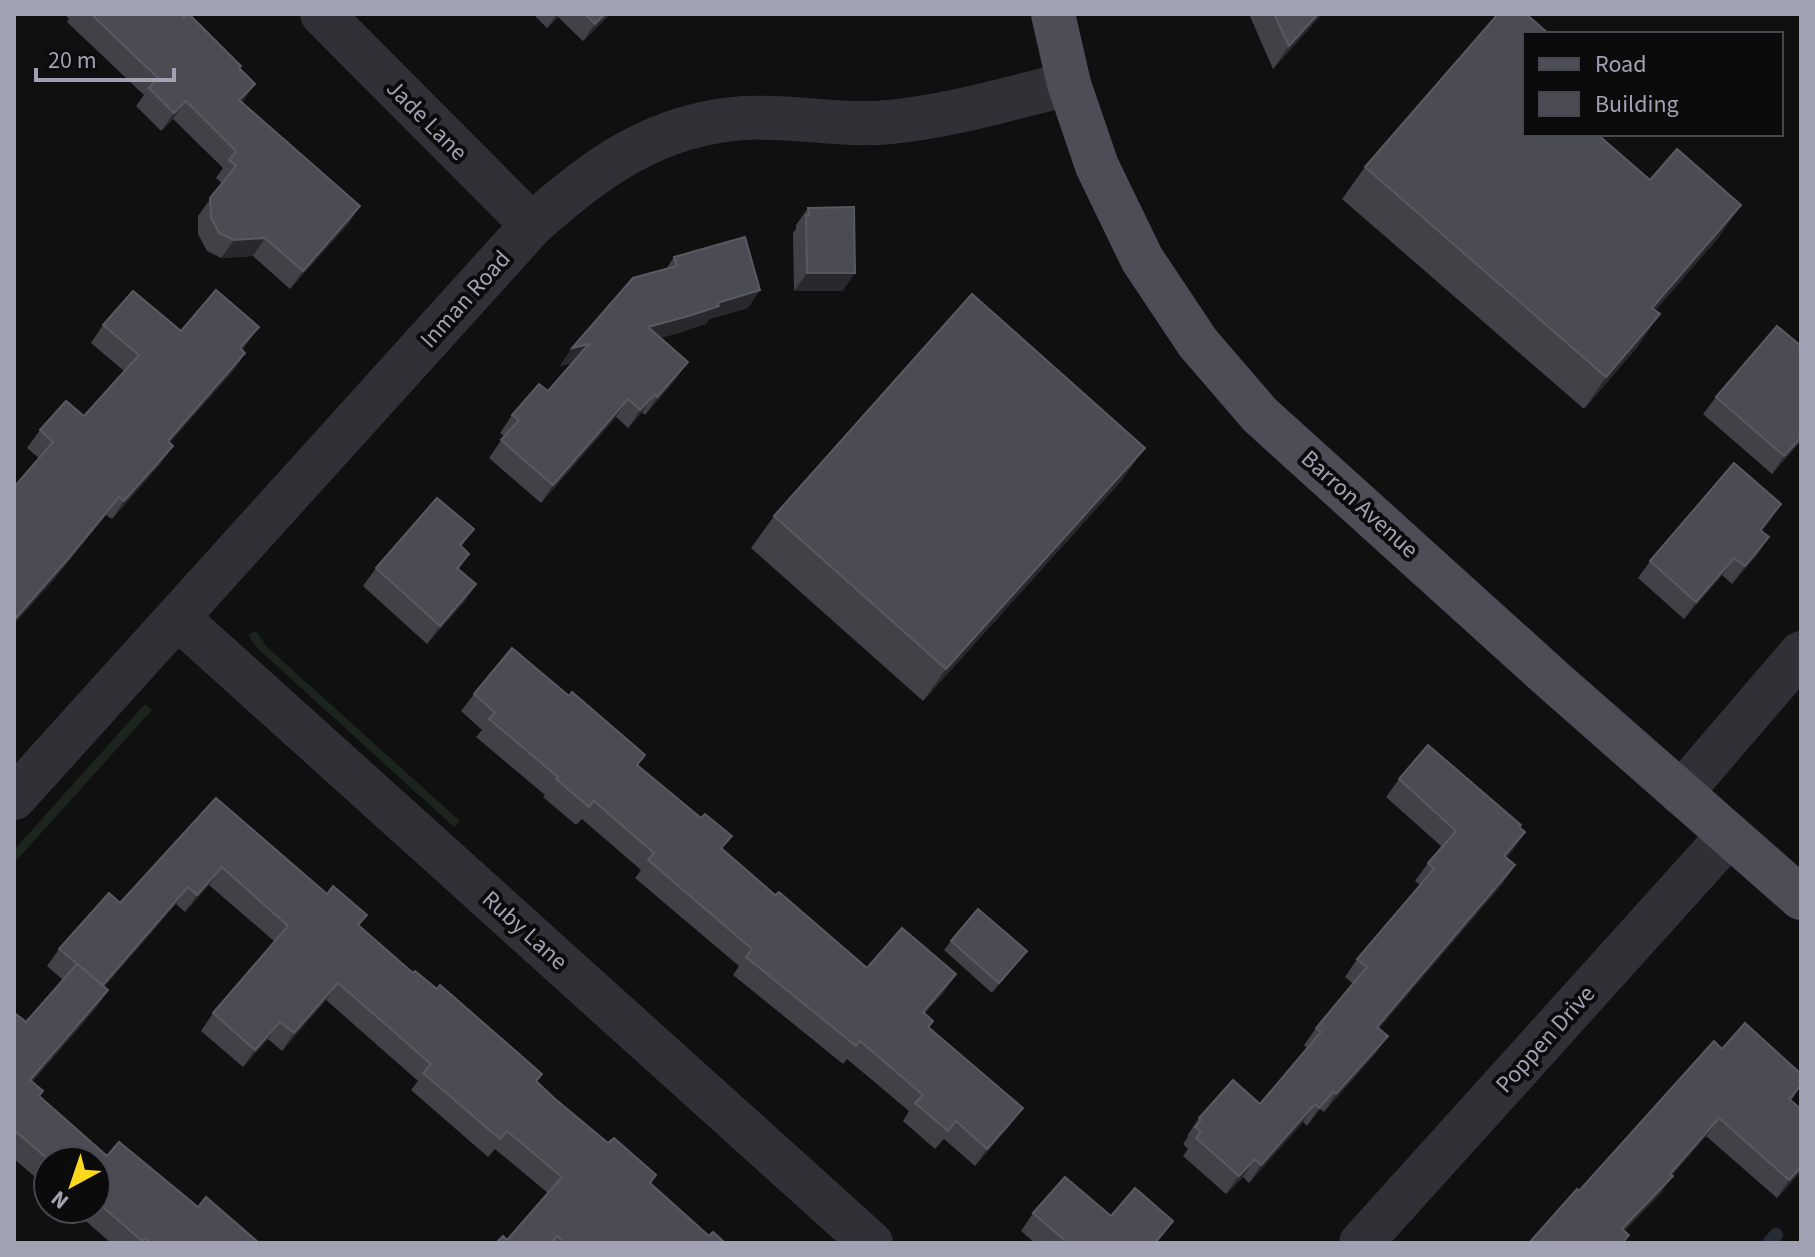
<svg xmlns="http://www.w3.org/2000/svg" width="1815" height="1257" font-family="'Source Sans 3',sans-serif">
<style>
.green{fill:#1c241e}
.lines{fill:none;stroke-linecap:round;stroke-linejoin:round}
.stream{stroke:#262c35;stroke-width:14}
.minor{stroke:#313036;stroke-width:44}
.major{stroke:#4c4d56;stroke-width:44}
.wall{fill:#414147}
.shaded-wall{fill:#29292d}
.building{fill:#4b4c53;stroke:#595962;stroke-width:2}
.labels{text-anchor:middle;stroke-width:8;stroke-linejoin:round;paint-order:stroke}
.street-label{font-size:24px;fill:#a0a2b3;stroke:#0b0b0c}
</style>
<rect width="100%" height="100%" fill="#101011"/>
<g class="green">
<path d="M256 631 266 646 460 821 454 827 256 647 248 635Z"/>
<path d="M145 704 152 710 14 863V850Z"/>
</g>
<g class="lines">
<path class="stream" d="M1769 1243 1776 1235"/>
<g class="minor">
<path d="M322 14 532 225"/>
<path d="M178 618 871 1243"/>
<path d="M1681 793 1801 653"/>
<path d="M14 798 532 225C595 168 656 124 744 118 793 115 842 127 890 122 951 116 1010 98 1069 84"/>
<path d="M1361 1243 1729 835"/>
</g>
<path class="major" d="M1053 14 1069 84 1097 166 1142 259 1198 343 1260 415 1553 680 1801 898"/>
</g>
<g class="wall">
<path d="M64 14H181L240 68 242 103 360 206 348 224 290 289 253 256 221 258 207 251 198 234V216L222 183 216 178 223 168 173 119 161 131 136 106 144 95 67 22 69 19Z"/>
<path d="M533 14H610L583 41 558 17 547 28Z"/>
<path d="M1249 14H1322L1273 69Z"/>
<path d="M1525 134 1719 237 1655 310 1638 346 1584 409 1342 199 1365 167Z"/>
<path d="M808 208 843 291H794L793 233 796 229V225Z"/>
<path d="M674 257 748 308 709 319 706 324 661 338 675 380 645 415 642 412 628 428 616 417 541 503 489 458 504 436 500 433 512 415 548 391 572 363 560 366 572 348 666 269Z"/>
<path d="M103 325 181 331 259 327 242 350 245 353 233 371 170 442 161 463 112 519 106 515 55 578 14 624V487L39 458 27 448 40 430 84 416 124 371 91 343Z"/>
<path d="M1801 346V444L1799 443 1772 474 1703 414 1716 397Z"/>
<path d="M1122 480 923 701 751 548 774 516Z"/>
<path d="M1769 522 1762 531 1769 537 1757 555 1732 584 1722 575 1684 619 1638 578 1650 561Z"/>
<path d="M474 529 461 547 469 554 459 569 476 584 464 602 427 644 363 586 376 568Z"/>
<path d="M474 694 638 765 722 849 775 895 867 968 944 992 925 1013 933 1021 929 1027 1023 1108 1010 1125 975 1166 944 1139 935 1149 903 1121 909 1111 847 1059 843 1064 733 975 739 966 635 878 641 870 582 819 576 825 543 797 545 795 476 737 482 730 461 711Z"/>
<path d="M1399 779 1519 827 1513 850 1506 858 1515 865 1503 883 1379 1028 1388 1036 1375 1054 1324 1112 1320 1109 1307 1126 1303 1122 1249 1183 1243 1177 1226 1194 1183 1156 1188 1149 1183 1144 1188 1137 1187 1136 1199 1118 1260 1104 1307 1048 1304 1045 1316 1028 1353 984 1345 977 1357 959 1420 885 1415 881 1428 863 1442 847 1386 797Z"/>
<path d="M216 798 413 973 542 1074 537 1082 709 1236 725 1243H496L507 1240 548 1193 495 1149 488 1157 411 1090 418 1081 326 1000 282 1051 268 1039 243 1067 201 1031 213 1013 275 942 209 885 185 912 176 904 104 987 108 990 96 1008 32 1082 40 1096 107 1156 198 1207 259 1243H111L72 1209H96V1161H48V1188L14 1159V1016L26 1022 63 980 47 966 59 949 120 903Z"/>
<path d="M951 941 1027 951 992 993 944 950Z"/>
<path d="M1722 1049 1800 1081 1801 1086 1791 1101 1801 1171 1777 1198 1706 1136 1672 1175 1660 1194 1624 1231 1629 1235 1623 1243H1529L1579 1191Z"/>
<path d="M1033 1213 1111 1216 1157 1243H1035L1021 1231Z"/>
</g>
<g class="shaded-wall">
<path d="M557 14H560L547 28Z"/>
<path d="M605 14H610L583 41 595 24Z"/>
<path d="M1318 14H1322L1273 69 1289 46Z"/>
<path d="M255 84 243 102 227 118 239 100Z"/>
<path d="M186 101 173 119 161 131 174 113Z"/>
<path d="M1741 205 1719 237 1630 340 1652 308Z"/>
<path d="M360 206 348 224 290 289 303 271Z"/>
<path d="M265 238 253 256 221 258 234 240Z"/>
<path d="M807 273H855L843 291H794Z"/>
<path d="M760 290 748 308 709 319 706 324 679 333 636 345 648 327 717 303Z"/>
<path d="M1660 314 1638 346 1584 409 1606 377Z"/>
<path d="M259 327 246 344 227 366 240 348Z"/>
<path d="M589 344 576 362 560 366 572 348Z"/>
<path d="M245 353 233 371 155 459 168 441Z"/>
<path d="M688 362 675 380 645 415 657 397Z"/>
<path d="M655 394 642 412 628 428 640 410Z"/>
<path d="M628 399 616 417 541 503 553 485Z"/>
<path d="M1801 437V439L1772 474 1784 456Z"/>
<path d="M173 446 161 463 112 519 124 501Z"/>
<path d="M1145 448 1122 480 923 701 946 669Z"/>
<path d="M119 497 106 515 55 578 14 624V620Z"/>
<path d="M1781 504 1769 522 1748 547 1760 530Z"/>
<path d="M1769 537 1757 555 1732 584 1745 566Z"/>
<path d="M1734 558 1722 575 1684 619 1696 602Z"/>
<path d="M476 584 464 602 427 644 440 626Z"/>
<path d="M1525 832 1513 850 1492 874 1504 856Z"/>
<path d="M1515 865 1503 883 1365 1045 1377 1027Z"/>
<path d="M222 867 209 885 185 912 197 895Z"/>
<path d="M188 887 176 904 90 1003 103 985Z"/>
<path d="M1027 951 1020 960 992 993 999 983Z"/>
<path d="M956 974 944 992 910 1030 923 1012Z"/>
<path d="M338 983 326 1000 282 1051 294 1033Z"/>
<path d="M108 990 96 1008 18 1098 30 1080Z"/>
<path d="M280 1022 268 1039 243 1067 255 1050Z"/>
<path d="M1388 1036 1375 1054 1324 1112 1336 1094Z"/>
<path d="M1333 1092 1307 1126 1319 1108Z"/>
<path d="M1315 1104 1303 1122 1249 1183 1261 1165Z"/>
<path d="M1023 1108 1010 1125 975 1166 987 1149Z"/>
<path d="M1719 1118 1706 1136 1657 1191 1670 1174Z"/>
<path d="M1255 1159 1243 1177 1226 1194 1239 1176Z"/>
<path d="M1801 1167V1171L1777 1198 1789 1180Z"/>
<path d="M1673 1176 1660 1194 1613 1243 1622 1229Z"/>
</g>
<g class="building">
<path d="M91 14H181L184 18 189 14 241 66 239 68 255 84 239 100 360 206 303 271 265 238 234 240 219 233 211 217 210 198 236 166 229 160 236 151 186 101 174 113 149 88 158 78Z"/>
<path d="M585 14H605L595 24Z"/>
<path d="M1274 14H1318L1289 46Z"/>
<path d="M1498 14H1526L1549 34H1525V134H1597L1650 180 1677 149 1741 205 1652 308 1660 314 1606 377 1365 167Z"/>
<path d="M854 207 855 273H807L806 215H809L808 208Z"/>
<path d="M745 237 760 290 717 303 719 306 692 315 648 327 688 362 657 397 655 394 640 410 628 399 553 485 501 440 519 420 512 415 539 384 548 391 589 344 572 348 633 278 677 266 674 257Z"/>
<path d="M216 290 259 327 240 348 245 353 168 441 173 446 124 501 119 497 67 560 14 620V487L53 442 40 430 66 401 84 416 139 355 103 325 133 291 181 331Z"/>
<path d="M972 294 1145 448 946 669 774 516Z"/>
<path d="M1777 326 1801 346V437L1784 456 1716 397Z"/>
<path d="M1734 463 1781 504 1760 530 1769 537 1745 566 1734 558 1696 602 1650 561Z"/>
<path d="M437 498 474 529 460 545 469 554 457 568 476 584 440 626 376 568Z"/>
<path d="M512 648 569 696 572 692 645 755 637 765 701 818 705 814 732 836 721 848 775 895 779 892 867 968 902 928 956 974 923 1012 933 1021 928 1027 1023 1108 987 1149 956 1121 948 1131 915 1103 923 1095 860 1041 856 1046 746 957 752 949 648 860 654 853 594 801 589 807 556 779 558 777 489 719 495 713 474 694Z"/>
<path d="M1428 745 1521 825 1519 827 1525 832 1504 856 1515 865 1377 1027 1388 1036 1336 1094 1333 1092 1319 1108 1315 1104 1261 1165 1255 1159 1239 1176 1196 1138 1201 1131 1195 1127 1201 1120 1199 1118 1233 1080 1260 1104 1321 1032 1316 1028 1367 967 1357 959 1434 869 1428 863 1456 831 1399 779Z"/>
<path d="M216 798 327 894 333 886 367 915 358 925 413 973 415 971 437 989 440 985 542 1074 536 1081 554 1098 608 1143 614 1138 656 1175 650 1183 709 1236 713 1232 725 1243H565L557 1236 551 1243H496L503 1236 507 1240 562 1177 507 1131 500 1139 423 1073 431 1064 338 983 294 1033 280 1022 255 1050 213 1013 288 926 222 867 197 895 188 887 103 985 59 949 109 893 120 903Z"/>
<path d="M978 909 1027 951 999 983 951 941Z"/>
<path d="M77 964 108 990 30 1080 43 1091 39 1096 107 1156 119 1142 198 1207 206 1197 259 1243H151L145 1238 142 1241 96 1201V1161H50L14 1130V1016L16 1014 26 1022Z"/>
<path d="M1745 1023 1801 1074V1079L1799 1081 1801 1082V1085L1789 1099 1801 1109V1167L1789 1180 1719 1118 1670 1174 1673 1176 1622 1229 1629 1235 1622 1243H1529L1577 1189 1579 1191 1714 1041 1722 1049Z"/>
<path d="M1065 1177 1111 1216 1135 1188 1173 1221 1155 1243H1068L1033 1213Z"/>
</g>
<g class="labels">
<g class="street-label">
<text transform="translate(427 120) rotate(45)" y="8">Jade Lane</text>
<text transform="translate(465 299) rotate(-48)" y="8">Inman Road</text>
<text transform="translate(1360 504) rotate(42)" y="8">Barron Avenue</text>
<text transform="translate(525 930) rotate(42)" y="8">Ruby Lane</text>
<text transform="translate(1545 1039) rotate(-48)" y="8">Poppen Drive</text>
</g>
</g>
<rect width="1815" height="1257" fill="none" stroke="#a0a2b3" stroke-width="32"/>
<rect x="1523" y="32" width="260" height="104" fill="#0b0b0c" stroke="#47474f" stroke-width="2"/>
<rect x="1539" y="58" width="40" height="12" fill="#4c4d56" stroke="#47474f" stroke-width="2"/>
<text x="1595" y="72" font-size="24" fill="#a0a2b3">Road</text>
<rect x="1539" y="92" width="40" height="24" fill="#4b4c53" stroke="#47474f" stroke-width="2"/>
<text x="1595" y="112" font-size="24" fill="#a0a2b3">Building</text>
<g transform="translate(72 1185) rotate(220)"><circle r="38" fill="#0b0b0c" stroke="#47474f" stroke-width="2"/>
<path d="M0-6L14 30L0 20L-14 30Z" fill="#fdd81c"/>
<text y="-12" font-size="22" font-weight="bold" text-anchor="middle" fill="#a0a2b3">N</text>
</g>
<path d="M36 68v12h138v-12" fill="none" stroke="#a0a2b3" stroke-width="4"/>
<text x="48" y="68" font-size="24" fill="#a0a2b3" stroke="#0b0b0c" stroke-width="6" paint-order="stroke">20 m</text>
</svg>
